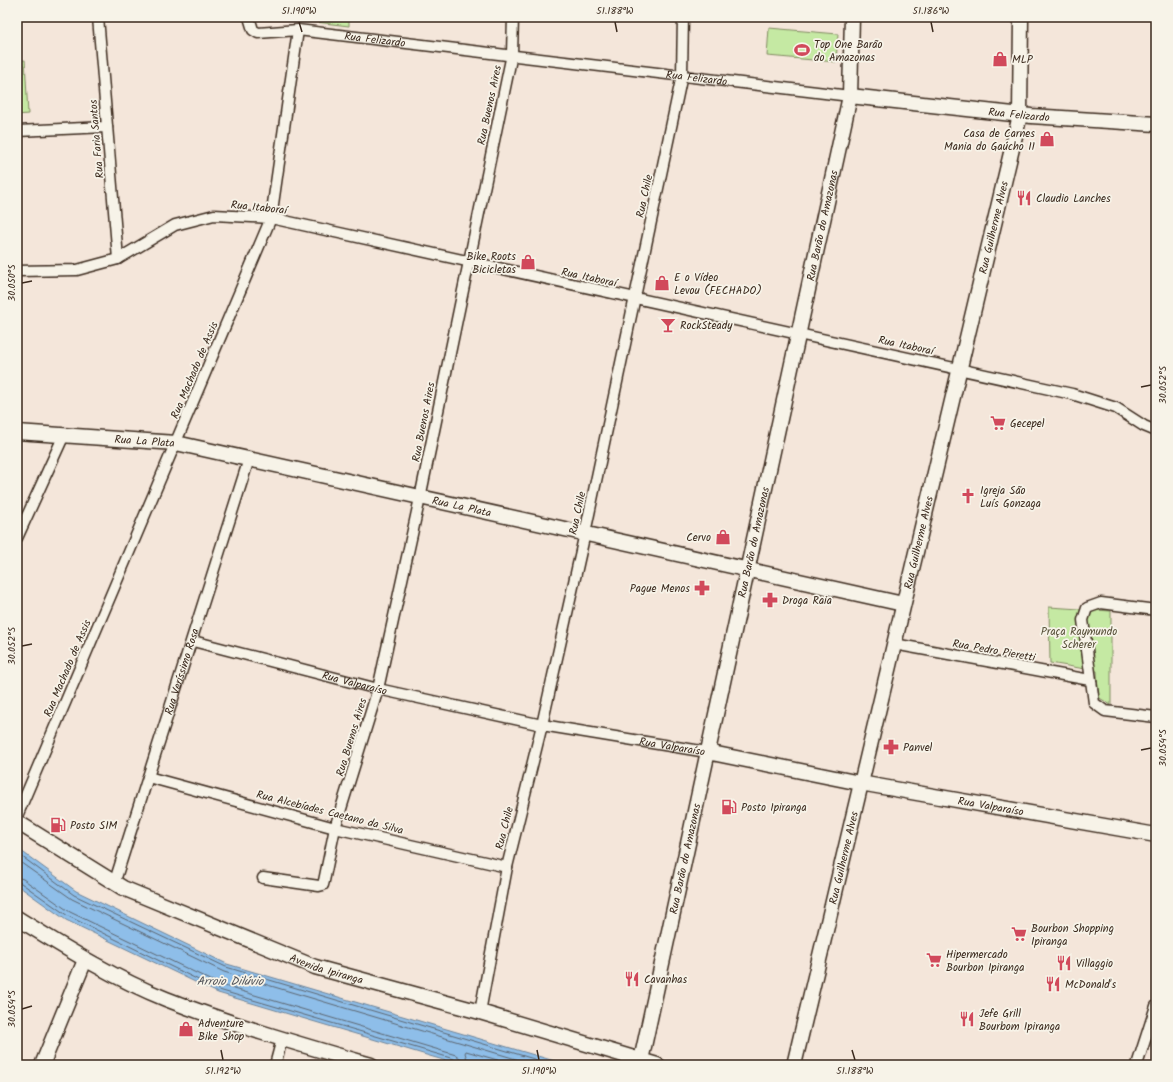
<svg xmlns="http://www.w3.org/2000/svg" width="1173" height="1082" font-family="Kalam,sans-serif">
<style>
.green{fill:#c5e9a3;stroke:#808a60}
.water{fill:#8ebee9;stroke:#6d8398}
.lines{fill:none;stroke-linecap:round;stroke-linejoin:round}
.shore{stroke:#5c656f;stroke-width:1}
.street-casing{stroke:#3b2a1e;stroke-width:13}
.secondary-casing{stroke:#3b2a1e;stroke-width:17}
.street{stroke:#f7f3e8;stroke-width:10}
.secondary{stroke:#f7f3e8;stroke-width:14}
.ticks{fill:none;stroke:#3b2a1e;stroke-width:1.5}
.labels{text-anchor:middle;stroke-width:3.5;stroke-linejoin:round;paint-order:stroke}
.street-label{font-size:11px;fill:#3b2a1e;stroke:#f7f3e8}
.poi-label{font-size:11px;fill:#3b2a1e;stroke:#f7f3e8;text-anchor:start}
.park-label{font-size:11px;fill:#575039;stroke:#f7f3e8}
.water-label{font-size:12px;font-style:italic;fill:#54565b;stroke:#f7f3e8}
.neatline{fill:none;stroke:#3b2a1e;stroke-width:1.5}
.ticks-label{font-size:10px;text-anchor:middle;fill:#3b2a1e}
</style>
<rect width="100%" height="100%" fill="#f4e6da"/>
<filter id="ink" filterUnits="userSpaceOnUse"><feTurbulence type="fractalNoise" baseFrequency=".025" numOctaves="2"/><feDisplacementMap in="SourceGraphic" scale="8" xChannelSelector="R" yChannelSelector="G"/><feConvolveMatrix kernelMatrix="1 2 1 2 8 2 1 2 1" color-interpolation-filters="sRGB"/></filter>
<g filter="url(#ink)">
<g class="green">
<path d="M272 17H349V26Z"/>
<path d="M769 28 838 34 836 62 767 56Z"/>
<path d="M25 60 28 114 17 115V61Z"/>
<path d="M1049 607 1111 611V705L1098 697 1097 671 1050 663Z"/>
</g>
<path class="water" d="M17 848 76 891 227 964 568 1065H460L218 993 66 920 17 885Z"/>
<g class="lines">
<g class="shore">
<path d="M17 853 74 895 226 967 554 1065"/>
<path d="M17 860 72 899 224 972 536 1065"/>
<path d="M17 877 23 879 70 912 221 985 456 1055 461 1059 463 1065"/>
<path d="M17 882 21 883 68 916 219 990 454 1059 458 1065"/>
<path d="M469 1065 465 1053 466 1051 515 1065"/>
</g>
<defs>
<g id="street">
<path d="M98 17 118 259"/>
<path id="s1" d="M249 17 253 30 258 33 298 30 850 96"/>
<path d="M17 131 107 127"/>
<path d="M17 271 77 270 118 259 175 225 214 215 271 218 1072 394 1116 408 1144 426 1156 431"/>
<path d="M17 538 64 435"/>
<path d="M1156 610 1101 603 1087 608 1083 620 1094 703 1105 711 1156 717"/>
<path id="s2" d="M193 641 378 689 542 725 707 752"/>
<path d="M894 644 1090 680"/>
<path d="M148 777 335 828 507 867"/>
<path d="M17 816 271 218 298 30"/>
<path d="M263 878 319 886 323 885 324 881 335 828 378 689 420 498 512 54 513 17"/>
<path id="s3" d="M114 884 249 459"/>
<path d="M480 1012 507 867 542 725 585 533 682 75 683 17"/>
<path d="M275 1065 282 1039"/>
<path d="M1137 1065 1156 1006"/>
</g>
<g id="secondary">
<path id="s4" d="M850 96 1031 116 1156 124"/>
<path id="s5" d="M17 432 176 443 903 604"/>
<path id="s6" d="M707 752 860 783 1156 835"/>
<path id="s7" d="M17 822 123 888 315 967 480 1012 657 1065"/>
<path d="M17 918C64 947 115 979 166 999 232 1025 302 1045 371 1065"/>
<path d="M42 1065 85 960"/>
<path id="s8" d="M640 1065 850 96 852 17"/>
<path id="s9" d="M794 1065 1020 115 1021 17"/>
</g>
</defs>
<use href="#street" class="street-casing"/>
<use href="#secondary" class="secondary-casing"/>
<use href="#street" class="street"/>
<use href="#secondary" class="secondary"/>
</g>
</g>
<path class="ticks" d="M299 22 302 32M615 22 617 32M931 22 933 32M22 283 32 281M1141 387 1151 385M22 646 32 644M1141 750 1151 748M22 1009 32 1006M221 1050 223 1060M537 1050 539 1060M852 1050 855 1060"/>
<defs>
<symbol id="stadium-bare" viewBox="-9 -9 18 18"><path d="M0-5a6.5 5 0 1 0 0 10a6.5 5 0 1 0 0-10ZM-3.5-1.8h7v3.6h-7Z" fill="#d1495b" stroke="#f7f3e8" stroke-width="2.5" paint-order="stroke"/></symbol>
<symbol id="shop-bare" viewBox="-9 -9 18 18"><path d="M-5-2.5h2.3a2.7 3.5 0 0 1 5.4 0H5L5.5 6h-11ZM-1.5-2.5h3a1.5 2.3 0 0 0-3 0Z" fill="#d1495b" stroke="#f7f3e8" stroke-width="2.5" paint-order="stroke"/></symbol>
<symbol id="restaurant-bare" viewBox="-9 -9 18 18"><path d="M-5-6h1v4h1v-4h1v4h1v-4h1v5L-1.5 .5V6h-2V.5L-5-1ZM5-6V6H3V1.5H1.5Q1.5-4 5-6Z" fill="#d1495b" stroke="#f7f3e8" stroke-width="2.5" paint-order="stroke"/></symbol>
<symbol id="bar-bare" viewBox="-9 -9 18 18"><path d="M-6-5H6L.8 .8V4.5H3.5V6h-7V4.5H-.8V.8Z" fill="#d1495b" stroke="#f7f3e8" stroke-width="2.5" paint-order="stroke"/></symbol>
<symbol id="supermarket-bare" viewBox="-9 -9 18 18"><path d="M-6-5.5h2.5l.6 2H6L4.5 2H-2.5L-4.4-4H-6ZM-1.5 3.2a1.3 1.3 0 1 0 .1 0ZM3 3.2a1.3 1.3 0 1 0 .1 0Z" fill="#d1495b" stroke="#f7f3e8" stroke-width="2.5" paint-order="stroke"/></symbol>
<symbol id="church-bare" viewBox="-9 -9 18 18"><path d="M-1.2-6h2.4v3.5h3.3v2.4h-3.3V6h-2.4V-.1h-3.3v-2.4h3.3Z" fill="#d1495b" stroke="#f7f3e8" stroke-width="2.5" paint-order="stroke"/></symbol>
<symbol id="pharmacy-bare" viewBox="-9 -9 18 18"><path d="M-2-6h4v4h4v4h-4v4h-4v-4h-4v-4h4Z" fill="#d1495b" stroke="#f7f3e8" stroke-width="2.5" paint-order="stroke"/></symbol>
<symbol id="fuel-bare" viewBox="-9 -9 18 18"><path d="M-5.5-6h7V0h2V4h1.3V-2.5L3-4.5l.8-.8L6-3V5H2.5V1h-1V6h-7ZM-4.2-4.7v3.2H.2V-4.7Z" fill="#d1495b" stroke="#f7f3e8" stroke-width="2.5" paint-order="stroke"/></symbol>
</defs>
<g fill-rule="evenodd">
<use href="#stadium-bare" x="791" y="39" width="22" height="22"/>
<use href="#shop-bare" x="989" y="48" width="22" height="22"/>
<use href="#shop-bare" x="1036" y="128" width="22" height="22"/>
<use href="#restaurant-bare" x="1013" y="187" width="22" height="22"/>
<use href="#shop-bare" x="517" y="251" width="22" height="22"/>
<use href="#shop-bare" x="651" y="272" width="22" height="22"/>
<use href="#bar-bare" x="657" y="314" width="22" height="22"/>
<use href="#supermarket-bare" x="987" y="412" width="22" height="22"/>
<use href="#church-bare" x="957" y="485" width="22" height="22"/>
<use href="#shop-bare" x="712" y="526" width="22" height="22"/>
<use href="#pharmacy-bare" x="691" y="577" width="22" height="22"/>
<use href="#pharmacy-bare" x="759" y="589" width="22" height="22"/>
<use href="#pharmacy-bare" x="880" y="736" width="22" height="22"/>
<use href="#fuel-bare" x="718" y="796" width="22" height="22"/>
<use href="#fuel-bare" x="47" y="814" width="22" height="22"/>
<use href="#supermarket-bare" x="1008" y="923" width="22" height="22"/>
<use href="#supermarket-bare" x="923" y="949" width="22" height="22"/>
<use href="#restaurant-bare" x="1053" y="952" width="22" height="22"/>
<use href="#restaurant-bare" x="621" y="968" width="22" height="22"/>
<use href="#restaurant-bare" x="1042" y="973" width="22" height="22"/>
<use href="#restaurant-bare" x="956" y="1008" width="22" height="22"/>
<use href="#shop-bare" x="175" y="1018" width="22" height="22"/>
</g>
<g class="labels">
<g class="street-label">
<text dy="4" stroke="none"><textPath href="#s1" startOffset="137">Rua Felizardo</textPath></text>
<text dy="4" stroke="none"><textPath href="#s1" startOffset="461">Rua Felizardo</textPath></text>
<text transform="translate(489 105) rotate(-78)" y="4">Rua Buenos Aires</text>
<text dy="4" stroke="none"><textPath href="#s4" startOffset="170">Rua Felizardo</textPath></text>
<text transform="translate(96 139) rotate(-95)" y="4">Rua Faria Santos</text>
<text transform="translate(644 196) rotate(-78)" y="4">Rua Chile</text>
<text transform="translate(259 207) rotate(6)" y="4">Rua Itaboraí</text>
<text dy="4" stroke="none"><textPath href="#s8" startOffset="859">Rua Barão do Amazonas</textPath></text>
<text dy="4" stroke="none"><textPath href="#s9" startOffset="861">Rua Guilherme Alves</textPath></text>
<text transform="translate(589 277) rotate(12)" y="4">Rua Itaboraí</text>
<text transform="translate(906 345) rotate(12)" y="4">Rua Itaboraí</text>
<text transform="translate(194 370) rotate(-67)" y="4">Rua Machado de Assis</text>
<text transform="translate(423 422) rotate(-79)" y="4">Rua Buenos Aires</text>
<text dy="4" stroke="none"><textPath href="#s5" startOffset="128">Rua La Plata</textPath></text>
<text dy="4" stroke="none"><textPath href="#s5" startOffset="452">Rua La Plata</textPath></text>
<text transform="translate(577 513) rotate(-78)" y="4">Rua Chile</text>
<text dy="4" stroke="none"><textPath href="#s8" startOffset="535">Rua Barão do Amazonas</textPath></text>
<text dy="4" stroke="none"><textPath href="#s9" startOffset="537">Rua Guilherme Alves</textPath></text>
<text transform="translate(994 650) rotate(10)" y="4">Rua Pedro Pieretti</text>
<text transform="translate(67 668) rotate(-67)" y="4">Rua Machado de Assis</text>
<text dy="4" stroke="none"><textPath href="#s3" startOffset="223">Rua Veríssimo Rosa</textPath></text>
<text dy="4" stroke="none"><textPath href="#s2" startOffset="167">Rua Valparaíso</textPath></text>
<text transform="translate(351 737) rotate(-73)" y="4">Rua Buenos Aires</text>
<text dy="4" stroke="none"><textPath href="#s2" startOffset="491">Rua Valparaíso</textPath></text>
<text dy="4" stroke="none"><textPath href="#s6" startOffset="289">Rua Valparaíso</textPath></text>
<text transform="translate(330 812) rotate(14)" y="4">Rua Alcebíades Caetano da Silva</text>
<text transform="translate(504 828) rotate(-76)" y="4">Rua Chile</text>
<text dy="4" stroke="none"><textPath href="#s9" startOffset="213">Rua Guilherme Alves</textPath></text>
<text dy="4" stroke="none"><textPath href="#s8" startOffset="211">Rua Barão do Amazonas</textPath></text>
<text dy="4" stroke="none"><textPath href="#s7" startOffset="344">Avenida Ipiranga</textPath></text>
</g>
<g class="poi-label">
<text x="814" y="48">Top One Barão<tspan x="814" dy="13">do Amazonas</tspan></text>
<text x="1012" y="63">MLP</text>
<text x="1035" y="137" text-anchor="end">Casa de Carnes<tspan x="1035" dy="13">Mania do Gaúcho II</tspan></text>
<text x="1036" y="202">Claudio Lanches</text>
<text x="516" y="260" text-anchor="end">Bike Roots<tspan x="516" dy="13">Bicicletas</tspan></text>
<text x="674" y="281">E o Vídeo<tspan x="674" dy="13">Levou (FECHADO)</tspan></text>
<text x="680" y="329">RockSteady</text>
<text x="1010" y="427">Gecepel</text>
<text x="980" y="494">Igreja São<tspan x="980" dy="13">Luís Gonzaga</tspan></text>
<text x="711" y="541" text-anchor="end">Cervo</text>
<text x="690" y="592" text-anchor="end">Pague Menos</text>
<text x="782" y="604">Droga Raia</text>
<text x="903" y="751">Panvel</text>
<text x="741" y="811">Posto Ipiranga</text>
<text x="70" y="829">Posto SIM</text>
<text x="1031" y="932">Bourbon Shopping<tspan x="1031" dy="13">Ipiranga</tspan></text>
<text x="946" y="958">Hipermercado<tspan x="946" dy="13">Bourbon Ipiranga</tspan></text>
<text x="1076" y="967">Villaggio</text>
<text x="644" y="983">Cavanhas</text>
<text x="1065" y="988">McDonald's</text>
<text x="979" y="1017">Jefe Grill<tspan x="979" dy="13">Bourbom Ipiranga</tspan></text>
<text x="198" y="1027">Adventure<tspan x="198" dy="13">Bike Shop</tspan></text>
</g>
<g class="park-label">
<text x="1079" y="635">Praça Raymundo<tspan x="1079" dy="13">Scherer</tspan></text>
</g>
<g class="water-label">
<text x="230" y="985">Arroio Dilúvio</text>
</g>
</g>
<rect width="1173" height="1082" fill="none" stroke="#f7f3e8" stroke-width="44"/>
<rect x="22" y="22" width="1129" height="1038" class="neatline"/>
<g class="ticks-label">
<text x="299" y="14">51.190°W</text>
<text x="615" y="14">51.188°W</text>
<text x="931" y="14">51.186°W</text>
<text transform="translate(11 283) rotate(-90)" y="4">30.050°S</text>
<text transform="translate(1162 385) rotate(-90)" y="4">30.052°S</text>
<text transform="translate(11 646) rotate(-90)" y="4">30.052°S</text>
<text transform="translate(1162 748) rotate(-90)" y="4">30.054°S</text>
<text transform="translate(11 1009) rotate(-90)" y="4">30.054°S</text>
<text x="223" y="1074">51.192°W</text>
<text x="539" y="1074">51.190°W</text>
<text x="855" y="1074">51.188°W</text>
</g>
</svg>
